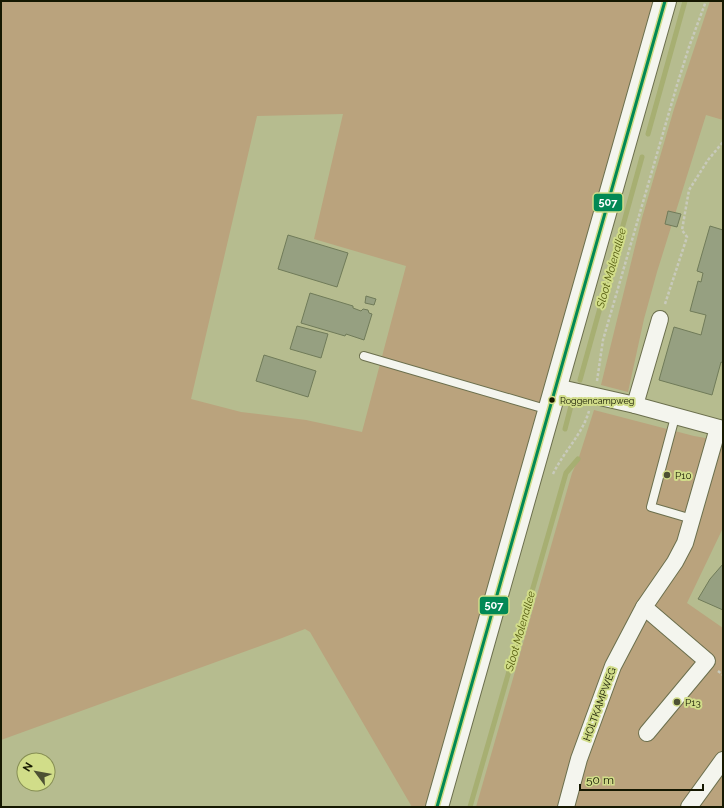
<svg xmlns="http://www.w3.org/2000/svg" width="724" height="808" font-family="Raleway,sans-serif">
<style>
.green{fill:#baa37d;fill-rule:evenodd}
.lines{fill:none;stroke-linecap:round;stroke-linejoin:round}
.stream{stroke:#a7af72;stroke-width:5}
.building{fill:#96a081;stroke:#707b59}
.service-casing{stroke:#6b6f4d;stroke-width:10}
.minor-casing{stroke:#6b6f4d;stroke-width:18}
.secondary-casing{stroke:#6b6f4d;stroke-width:24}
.path{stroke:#c8cabb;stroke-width:2.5;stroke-dasharray:3 2;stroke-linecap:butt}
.service{stroke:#f4f5ee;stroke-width:8}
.minor{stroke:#f4f5ee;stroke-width:16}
.secondary{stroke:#f4f5ee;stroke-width:22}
.bus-1-casing{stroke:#d1dd89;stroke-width:6}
.bus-1{stroke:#028955;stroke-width:3}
.bus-dot{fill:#151801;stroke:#d1dd89;stroke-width:1.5}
.poi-dot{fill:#4d5133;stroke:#d1dd89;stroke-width:1.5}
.labels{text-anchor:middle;stroke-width:4;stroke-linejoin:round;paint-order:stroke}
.bus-label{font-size:9px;fill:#151801;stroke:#d1dd89;text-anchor:start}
.poi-label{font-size:10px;fill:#151801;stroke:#d1dd89;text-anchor:start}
.street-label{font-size:10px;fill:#151801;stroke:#d1dd89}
.water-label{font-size:11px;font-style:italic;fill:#555c0f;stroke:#d1dd89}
.line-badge{stroke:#d1dd89;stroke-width:1.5}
.badge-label{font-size:11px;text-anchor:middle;font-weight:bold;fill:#fff}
</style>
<rect width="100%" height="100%" fill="#b6bc8f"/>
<g class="green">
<path d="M1 1H654L425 807H412L310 632 305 629 282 638 1 740ZM343 114 314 239 406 266 362 432 306 420 241 412 191 399 257 116Z"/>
<path d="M710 1H723V120L706 115 657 272 644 319 628 392 601 385 642 218 674 109Z"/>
<path d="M594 410 694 436 723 441V528L687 603 723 628V807H476L572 473 579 457Z"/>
</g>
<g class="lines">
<g class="stream">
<path d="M648 134 685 1"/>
<path d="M580 380 642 157"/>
<path d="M565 429 571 406"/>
<path d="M470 807 566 473 578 459"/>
</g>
</g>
<g class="building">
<path d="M668 211 681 214 677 227 665 224Z"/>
<path d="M710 226 723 230V363L721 362 712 395 659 380 674 327 701 335 706 315 690 311 698 281 701 282 703 273 697 271Z"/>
<path d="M288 235 348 253 337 287 278 269Z"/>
<path d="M310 293 353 306V308L361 311 363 309 368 310 369 313 372 314 364 340 346 334 345 336 301 323Z"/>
<path d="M366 296 376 299 374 305 365 303Z"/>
<path d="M297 326 328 334 321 358 290 349Z"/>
<path d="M264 355 316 371 308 397 256 381Z"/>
<path d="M723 564V610L698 599 710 579Z"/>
</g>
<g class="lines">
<defs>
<g id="service">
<path d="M364 356 549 410"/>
<path d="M675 417 651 507 692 519"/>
</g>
<g id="minor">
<path d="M556 387 635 405 723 429"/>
<path d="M635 405 660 319"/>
<path d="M644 607 707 661 647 733"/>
<path d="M566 807 579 759 613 666 644 607 675 562 685 543 718 428"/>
<path d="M689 807 723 760"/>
</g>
<path id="secondary" d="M437 807 665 1"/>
</defs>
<use href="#service" class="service-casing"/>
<use href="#minor" class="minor-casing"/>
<use href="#secondary" class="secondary-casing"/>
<g class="path">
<path d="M665 304 687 237 682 230 689 190 708 160 723 142"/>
<path d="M597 381 603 340 677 85 689 47 706 1"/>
<path d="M553 474C564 451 582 435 589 411"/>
<path d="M718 671 723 675"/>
</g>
<use href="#service" class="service"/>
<use href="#minor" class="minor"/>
<use href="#secondary" class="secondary"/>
<defs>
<path id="bus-1" d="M437 807 665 1"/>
</defs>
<use href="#bus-1" class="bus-1-casing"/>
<use href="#bus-1" class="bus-1"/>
</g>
<circle class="bus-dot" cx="552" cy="400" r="3.5"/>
<g class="poi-dot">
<circle cx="667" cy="475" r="4"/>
<circle cx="677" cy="702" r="4"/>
</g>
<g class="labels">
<g class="bus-label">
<text x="560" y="404">Roggencampweg</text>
</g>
<g class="poi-label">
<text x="675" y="479">P10</text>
<text x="685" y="706">P13</text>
</g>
<g class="street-label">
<text transform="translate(599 704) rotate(-70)" y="4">HOLTKAMPWEG</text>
</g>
<g class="water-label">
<text transform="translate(611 268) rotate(-74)" y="4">Sloot Molenallee</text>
<text transform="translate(520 631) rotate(-74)" y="4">Sloot Molenallee</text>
</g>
</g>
<g class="line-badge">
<rect x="593" y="193" width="30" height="19" rx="4" fill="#028955"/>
<rect x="479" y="596" width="30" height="19" rx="4" fill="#028955"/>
</g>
<g class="badge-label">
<text x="608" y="206">507</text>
<text x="494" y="609">507</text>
</g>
<rect width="724" height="808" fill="none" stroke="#151801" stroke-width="4"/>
<g transform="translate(36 772) rotate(302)"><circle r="19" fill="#d1dd89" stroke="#868e53"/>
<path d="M0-3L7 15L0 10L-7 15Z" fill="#4d5133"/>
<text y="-6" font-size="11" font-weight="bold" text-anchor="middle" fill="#151801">N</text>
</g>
<path d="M580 784v6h123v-6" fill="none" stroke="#151801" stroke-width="2"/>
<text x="586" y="784" font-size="12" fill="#151801" stroke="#d1dd89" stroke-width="3" paint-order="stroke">50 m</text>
</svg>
